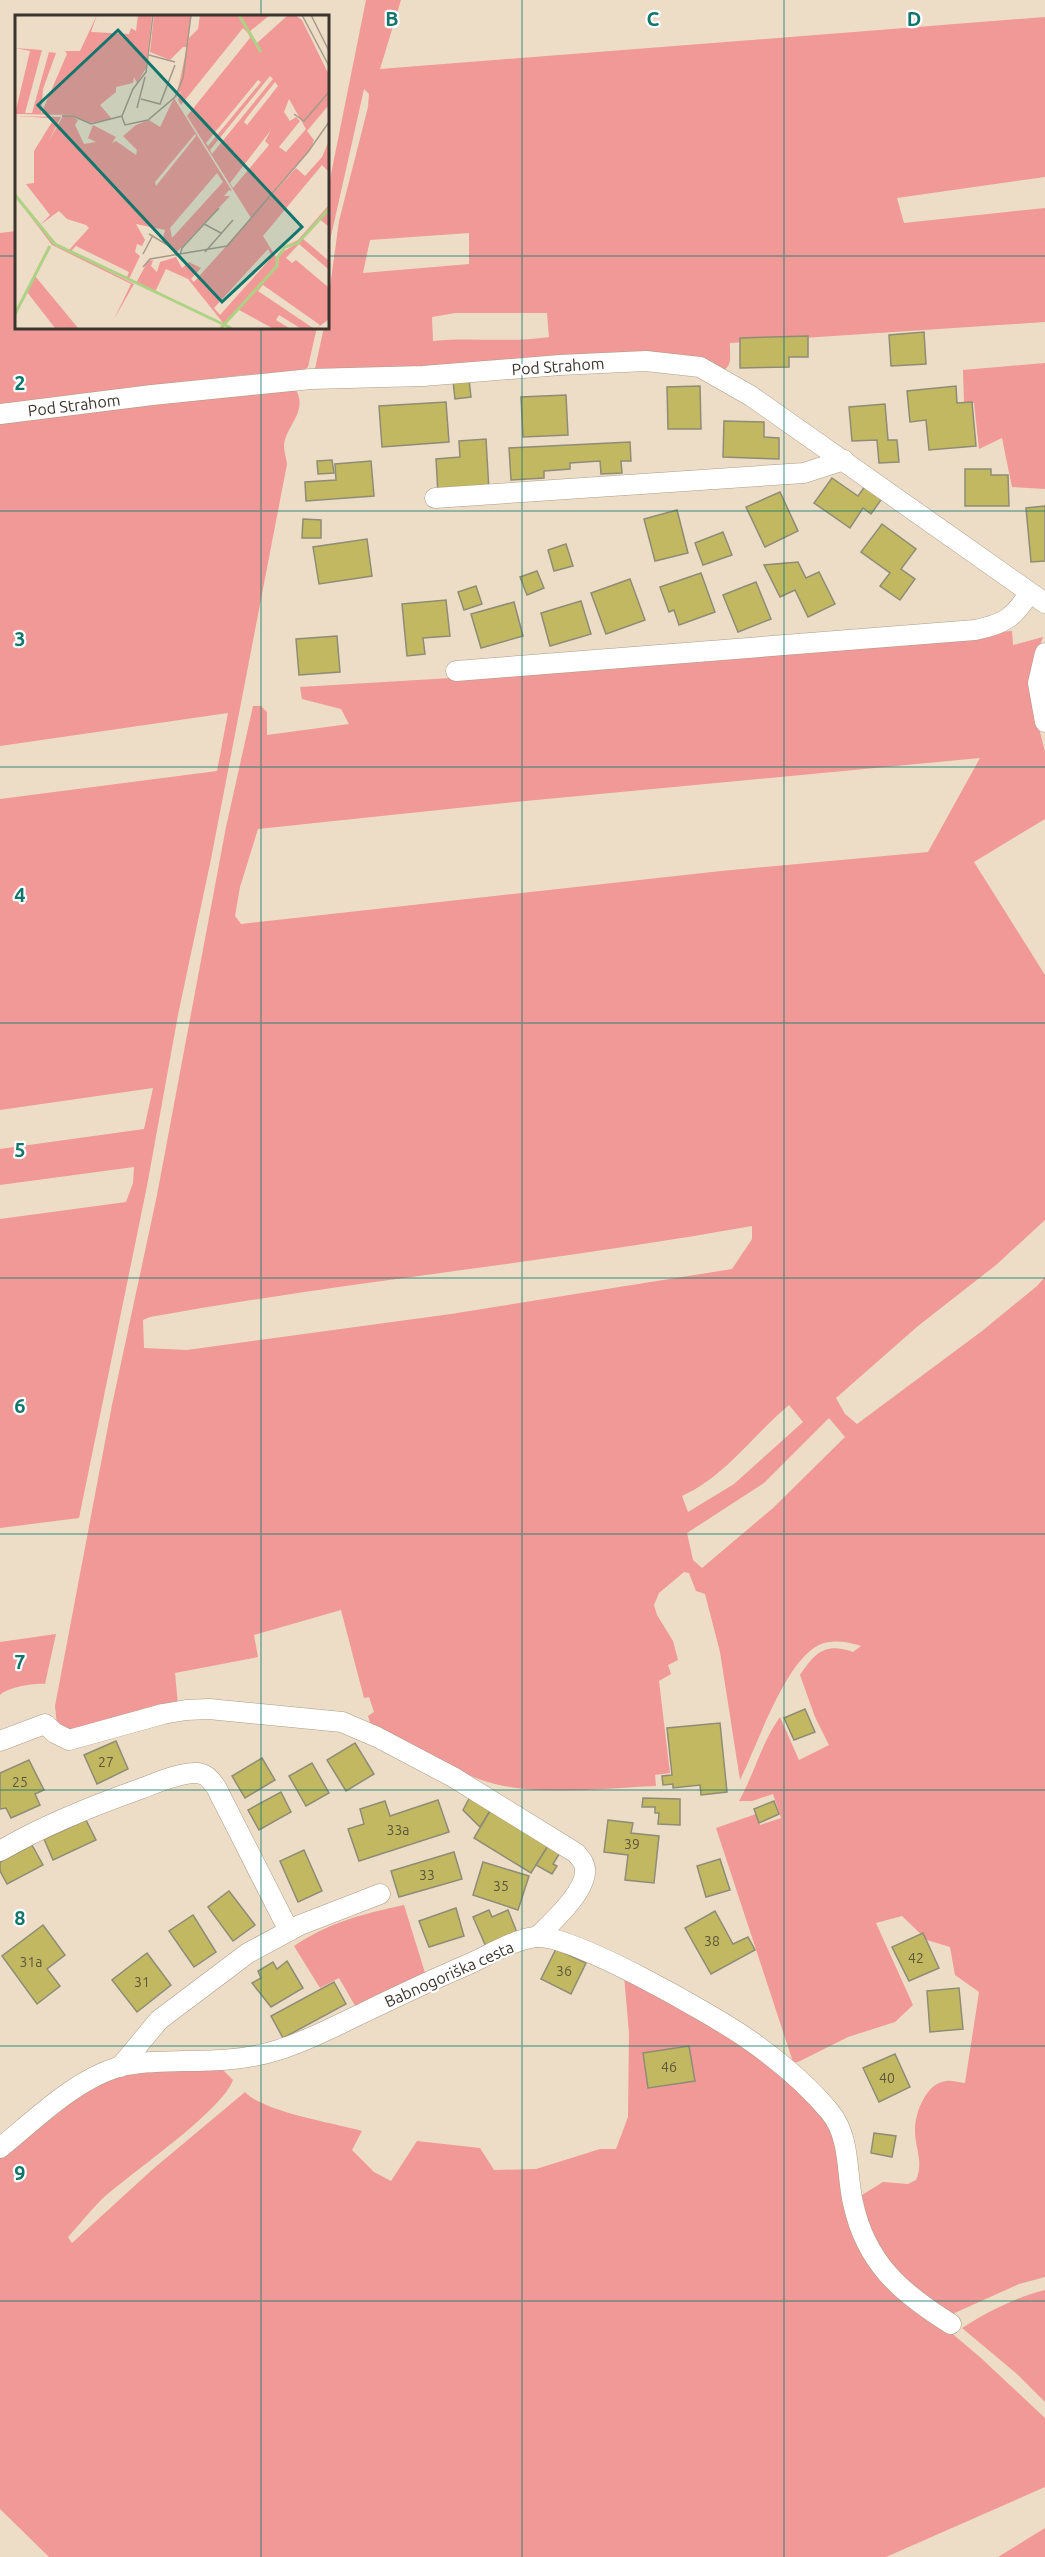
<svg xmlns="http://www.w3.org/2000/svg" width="1045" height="2557" font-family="Ubuntu,sans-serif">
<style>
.green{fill:#f09996;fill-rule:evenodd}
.building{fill:#c3b862;stroke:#8f8c75;stroke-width:1.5}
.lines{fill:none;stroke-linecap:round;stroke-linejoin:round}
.street-casing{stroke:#ac9d88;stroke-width:21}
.street{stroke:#fff;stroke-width:20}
.grid{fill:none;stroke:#0f766e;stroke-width:1.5;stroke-opacity:0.55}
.labels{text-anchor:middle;stroke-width:4.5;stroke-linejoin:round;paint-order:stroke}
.number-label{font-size:14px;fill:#5d563a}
.street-label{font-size:16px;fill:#3b352d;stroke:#fff}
.inset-river{fill:none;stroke:#aed285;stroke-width:3}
.inset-road{fill:none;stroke:#a69a89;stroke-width:1.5}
.view{fill:#0f766e;fill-opacity:0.15;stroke:#0f766e;stroke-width:3}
.inset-edge{fill:none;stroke:#3b352d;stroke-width:3}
.grid-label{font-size:20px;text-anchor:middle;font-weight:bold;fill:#0f766e;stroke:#fff;stroke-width:4.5;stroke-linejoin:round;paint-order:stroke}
</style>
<rect width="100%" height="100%" fill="#edddc7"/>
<g class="green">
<path d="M366 0H401L380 69 1045 17V177L897 198 904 223 1045 208V322L730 343C729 354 734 365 722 371L646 352 556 355 453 366 320 373 315 369 324 327H327V309L339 221 368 107 369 94 364 89 327 254V194ZM469 233V264L363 273 370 240ZM455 313H547L549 337C510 343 471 337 433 341L432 317Z"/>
<path d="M16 231V327H317L308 367 301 373 244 375 0 406V233Z"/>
<path d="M1045 363V489L1012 487 1002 438 979 449 974 403H964L963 370Z"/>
<path d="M296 390C308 412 286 426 284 445 284 451 286 458 287 464L211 859 178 1015 147 1186 79 1518 0 1528V1219L126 1202 133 1183 134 1167 0 1185V1149L144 1129 153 1088 0 1110V799L217 771 228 713 0 746V421L120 405Z"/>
<path d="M1012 631 1013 645 1043 637 1032 668 1034 708 1045 752V819L974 862 1045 975V1220L996 1265 918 1326 836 1398 845 1414 857 1424 982 1331 1037 1286 1045 1277V2277L1019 2284 948 2316C930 2302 896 2275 883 2256 873 2242 865 2212 862 2195L883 2182 908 2184 916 2180C924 2162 915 2149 915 2130 915 2113 926 2083 946 2081 952 2080 959 2083 965 2083L979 1992 955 1975 950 1947 927 1940 902 1916 876 1923 913 2005 895 2022 848 2037 798 2062H793L716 1828 756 1814 760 1825 781 1818 773 1794 752 1801H739C754 1774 762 1742 780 1717L799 1760 829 1745 815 1717 800 1675C815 1653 825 1642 853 1652L861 1646C848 1642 832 1639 819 1645 785 1661 757 1746 740 1780L720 1652 705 1594 696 1591 689 1573 684 1572 659 1593 654 1605 657 1615 673 1641 678 1660 668 1665 671 1674 659 1681 670 1773 655 1775 656 1786C605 1788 544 1796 495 1784 451 1772 412 1749 372 1729L368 1716 374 1712 369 1697 364 1698 341 1610 254 1635 258 1657 175 1673 178 1705 78 1733 57 1726 55 1706 112 1405 157 1195 226 827 253 706H261L267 712V735L349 724 341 709 302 699 300 687 485 676ZM980 758 928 852 721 871 241 924 235 916 240 887 258 829 515 802ZM752 1226V1239L732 1269 451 1314 187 1350 144 1348 143 1320 150 1317C350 1281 552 1262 752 1226ZM789 1405 803 1422 734 1484 688 1512 682 1496C725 1477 754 1434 789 1405ZM829 1418 845 1437 773 1508 702 1568 693 1560 687 1533 764 1483Z"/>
<path d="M56 1634 45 1684C33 1683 9 1687 0 1695V1642Z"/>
<path d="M404 1905 426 1976 357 2009 339 1978 320 1988 294 1946C332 1921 360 1915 404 1905Z"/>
<path d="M624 1976 683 2008 753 2053 803 2093 833 2132 856 2220 929 2314 981 2358 1045 2418V2487L886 2557H49L0 2509V2157L58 2110 102 2081 126 2072 221 2068 233 2080C222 2111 131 2173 102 2199 90 2211 79 2225 68 2237L72 2243 153 2169 245 2092C263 2112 334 2123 362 2131L352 2150 374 2172 391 2181 417 2141 480 2148 494 2170 536 2169 600 2149H616L628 2117 629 2033Z"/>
<path d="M1045 2290V2402L1017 2374 962 2328C989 2311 1014 2298 1045 2290Z"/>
<path d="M1045 2528V2557H998Z"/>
</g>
<g class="building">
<path d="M924 332 926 364 891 366 889 335Z"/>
<path d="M808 336V357H789V367L740 368V338Z"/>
<path d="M469 379 471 397 455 399 453 381Z"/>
<path d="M700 386 701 429H668L667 387Z"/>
<path d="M956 386 957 403 972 402 976 446 929 450 926 420 910 422 907 391Z"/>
<path d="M566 395 568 435 523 437 521 397Z"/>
<path d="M446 402 449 442 382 447 379 406Z"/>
<path d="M885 404 888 440H897L899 462 879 463 877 440 852 441 849 407Z"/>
<path d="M724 421 764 422V437L779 438V459L723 457Z"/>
<path d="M486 439 489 491 438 494 436 459 460 457 459 441Z"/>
<path d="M630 442 631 461H621L622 473 601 474 600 461 570 463V469L544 471V478L511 480 509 448Z"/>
<path d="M332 460 334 473 318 474 317 461Z"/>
<path d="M371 461 374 496 306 501 305 482 336 480 335 464Z"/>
<path d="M965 469H991V475H1008L1009 506H965Z"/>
<path d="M832 478 858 496 866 485 883 497 871 514 863 508 850 528 814 503Z"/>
<path d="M780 492 798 531 765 547 746 507Z"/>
<path d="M1045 506V561L1031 562 1026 508Z"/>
<path d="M677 510 688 553 655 561 644 519Z"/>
<path d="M303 519 321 520V538H302Z"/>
<path d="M882 524 916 549 901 569 915 579 900 600 880 586 890 573 861 552Z"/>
<path d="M723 532 732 555 703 565 695 543Z"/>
<path d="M367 539 372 576 319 584 313 547Z"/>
<path d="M566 544 573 566 554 571 548 550Z"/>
<path d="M798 562 806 578 819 572 835 604 808 617 795 590 780 597 764 565Z"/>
<path d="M537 571 544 588 527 595 520 577Z"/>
<path d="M701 573 715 612 679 625 674 610 669 612 660 587Z"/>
<path d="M630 579 645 620 606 634 591 593Z"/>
<path d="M756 582 771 619 738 632 723 595Z"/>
<path d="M476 586 482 604 464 610 458 592Z"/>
<path d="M446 600 450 636 423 638 425 654 407 656 402 604Z"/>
<path d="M581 601 591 634 550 646 541 613Z"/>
<path d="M514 602 523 636 481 648 471 614Z"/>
<path d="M337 636 340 672 299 675 296 639Z"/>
<path d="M805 1709 815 1732 794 1740 784 1718Z"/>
<path d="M720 1723 727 1792 701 1795 700 1785 673 1788V1784L663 1785 662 1776 672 1775 667 1728Z"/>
<path d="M116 1741 128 1769 97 1784 84 1755Z"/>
<path d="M355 1743 374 1774 346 1791 327 1760Z"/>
<path d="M262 1758 275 1780 245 1798 232 1776Z"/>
<path d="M29 1760 44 1790 35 1794 40 1805 11 1818 6 1808 0 1809V1773Z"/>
<path d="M312 1763 329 1793 306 1806 289 1776Z"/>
<path d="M281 1792 291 1812 259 1830 248 1810Z"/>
<path d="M472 1793 493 1806 480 1827 463 1810Z"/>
<path d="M643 1798 680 1799V1825L658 1824 659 1813H655V1807H642Z"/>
<path d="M438 1800 449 1832 359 1861 348 1829 364 1824 360 1809 385 1801 390 1816Z"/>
<path d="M774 1801 779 1814 759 1823 754 1809Z"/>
<path d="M493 1806 551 1841 531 1873 474 1838Z"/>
<path d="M86 1820 96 1840 53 1860 44 1839Z"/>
<path d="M608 1820 633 1823 631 1833 659 1836 654 1883 625 1880 628 1855 604 1852Z"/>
<path d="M551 1841 563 1848 553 1864 557 1866 552 1874 536 1865Z"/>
<path d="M32 1845 43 1865 7 1884 0 1871V1862Z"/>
<path d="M304 1850 322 1891 298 1902 280 1861Z"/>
<path d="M454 1852 462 1879 399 1897 391 1871Z"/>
<path d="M720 1859 730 1890 706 1897 697 1866Z"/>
<path d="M483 1862 529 1876 518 1910 473 1895Z"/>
<path d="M229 1891 255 1925 233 1941 208 1907Z"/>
<path d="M456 1908 464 1936 429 1947 419 1921Z"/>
<path d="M489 1910 492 1917 508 1910 518 1935 487 1949 473 1917Z"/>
<path d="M715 1911 733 1944 748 1937 755 1950 711 1974 685 1928Z"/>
<path d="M193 1915 216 1952 194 1967 169 1931Z"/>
<path d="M43 1925 65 1955 47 1969 60 1986 37 2004 2 1956Z"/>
<path d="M923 1933 939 1968 909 1981 892 1947Z"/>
<path d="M556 1949 586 1963 571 1994 541 1979Z"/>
<path d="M147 1953 171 1985 137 2012 112 1980Z"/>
<path d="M287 1961 303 1988 271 2007 252 1983 261 1978 258 1971 273 1962 277 1969Z"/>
<path d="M334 1982 346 2004 283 2038 271 2016Z"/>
<path d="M959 1988 963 2029 930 2032 927 1991Z"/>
<path d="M689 2046 695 2081 648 2088 643 2053Z"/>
<path d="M895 2054 910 2087 879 2102 863 2068Z"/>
<path d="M874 2133 896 2136 892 2157 871 2153Z"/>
</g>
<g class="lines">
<defs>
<g id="street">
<path d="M0 414 152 395 311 379 423 376 560 365 646 361 700 367 751 396 1045 603"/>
<path d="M435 498 804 473 844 460"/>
<path d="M1045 653 1038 683 1045 722"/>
<path d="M456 671 975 630C1004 624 1014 618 1029 593"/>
<path d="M0 1741 45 1724 55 1733 69 1740 163 1714 186 1710 209 1709 342 1722 377 1737 453 1777 576 1853C580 1858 585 1863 585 1869 587 1891 552 1922 537 1937"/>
<path d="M0 1851C44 1825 92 1806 140 1789 156 1783 176 1774 194 1773 205 1772 210 1779 216 1787L289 1931"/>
<path d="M120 2067 159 2020 248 1953 300 1925 380 1894"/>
<path d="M0 2148C36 2119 73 2081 118 2067 138 2061 162 2062 183 2061 215 2061 247 2060 278 2050 308 2041 337 2025 365 2012 400 1995 434 1979 469 1964 489 1955 513 1940 535 1937 571 1933 711 2014 745 2037 774 2057 807 2084 830 2112 851 2138 846 2173 853 2203 866 2263 901 2293 951 2324"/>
</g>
</defs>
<use href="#street" class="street-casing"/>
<use href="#street" class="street"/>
</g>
<path class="grid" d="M261 0V16M522 0V2557M784 0V2557M0 256H16M327 256H1045M261 327V2557M0 511H1045M0 767H1045M0 1023H1045M0 1278H1045M0 1534H1045M0 1790H1045M0 2046H1045M0 2301H1045"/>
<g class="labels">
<g class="number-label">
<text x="106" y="1767">27</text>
<text x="20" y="1787">25</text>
<text x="398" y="1835">33a</text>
<text x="632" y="1849">39</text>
<text x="427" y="1880">33</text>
<text x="501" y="1891">35</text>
<text x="712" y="1946">38</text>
<text x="916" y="1963">42</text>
<text x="31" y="1967">31a</text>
<text x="564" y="1976">36</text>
<text x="142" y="1987">31</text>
<text x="669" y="2072">46</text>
<text x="887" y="2083">40</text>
</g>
<g class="street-label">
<text transform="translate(558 366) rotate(-4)" y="6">Pod Strahom</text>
<text transform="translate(74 405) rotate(-7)" y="6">Pod Strahom</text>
<text transform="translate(449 1974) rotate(-24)" y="6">Babnogoriška cesta</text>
</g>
</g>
<g transform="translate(15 15)">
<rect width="314" height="314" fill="#edddc7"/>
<path d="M82 0 76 17 114 19 116 13 121 16 123 0H137L131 53 122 68 119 62 118 68 101 72V77L85 90 97 104 75 108 57 100 0 99 15 36 0 33 27 35 10 98H17L34 37 41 38 28 74 26 99 52 39 50 36H65ZM139 0H176L172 32H168L155 45 135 37ZM185 0H255L234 17 241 29 273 0H280L287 5 313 58V91L292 116 299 125 296 133 236 203 172 101 235 23 233 18 228 13 166 90 163 85 166 76 161 83 174 23 183 14ZM255 61 258 64 197 139 195 135ZM243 65 246 67 193 131 191 128ZM260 67 263 71 232 110 229 107 233 101ZM274 84 291 114 271 137 264 132 285 106 281 102 275 106 269 97ZM256 115 250 126 254 130 218 173 215 168ZM159 83 217 176 214 175 209 181H215L161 238 147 226 150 215 121 209 130 225 127 231 122 229 120 237 125 241 114 264 53 236 74 213 71 210 52 204 44 196 25 210 35 200 11 169 19 168V136L37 107 34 103 0 101 46 102 33 127 48 101H57L63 105 60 110 69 129 81 127 73 123 78 110 101 122 97 128 101 126 121 140 122 135 108 121 121 110 134 105 145 112ZM180 119 181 121 141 171 140 167ZM202 158 208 167 157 223 155 213ZM61 231 114 257 112 262 56 236ZM313 128V156L307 150 248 221 261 242V251L209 309 173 264 151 254 140 277 121 268 133 246 138 245 136 251 142 257 145 247 161 242 167 253 174 247 186 253 176 264 179 267 281 153 290 161 307 142ZM253 234 257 242 205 300 199 293ZM0 181 40 229 119 269 99 304 116 269 37 230ZM313 191V211L304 204 287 223 313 245V254L284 229 271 243 277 248 281 245 313 272V305L302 313 305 310 248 270 243 276 298 313H285L264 300 261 305 274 313H257L224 295 263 250 264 239 281 229 270 231 283 225ZM34 229 20 261 63 313H40L12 277 0 300Z" fill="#f09996" fill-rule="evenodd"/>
<path class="inset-river" d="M224 0 246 37M0 180 40 229 216 313M0 299 35 231M206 313 262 251V243L270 232 283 228 314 194"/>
<path class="inset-road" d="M287 0 314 51M296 0 314 36M134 40 160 47M126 84 145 89 160 50M122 93 130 62M279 99 289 106 314 77M47 101H58L76 109 107 101 118 74 131 57 138 0M107 102 110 110 133 105 160 82 168 63 176 0M189 209 206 218M134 219 156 232 162 241M190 237 218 205M128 239 138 220M165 240 167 233 204 193M128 252 135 244 212 231 293 137 314 107"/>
<path class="view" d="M103 15 287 212 207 287 23 90Z"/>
<rect width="314" height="314" class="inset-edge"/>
</g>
<g class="grid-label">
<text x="392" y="26">B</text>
<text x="653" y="26">C</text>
<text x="914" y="26">D</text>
<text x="20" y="390">2</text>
<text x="20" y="646">3</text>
<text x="20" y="902">4</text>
<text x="20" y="1157">5</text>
<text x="20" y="1413">6</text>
<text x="20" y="1669">7</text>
<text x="20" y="1925">8</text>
<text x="20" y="2180">9</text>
</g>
</svg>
